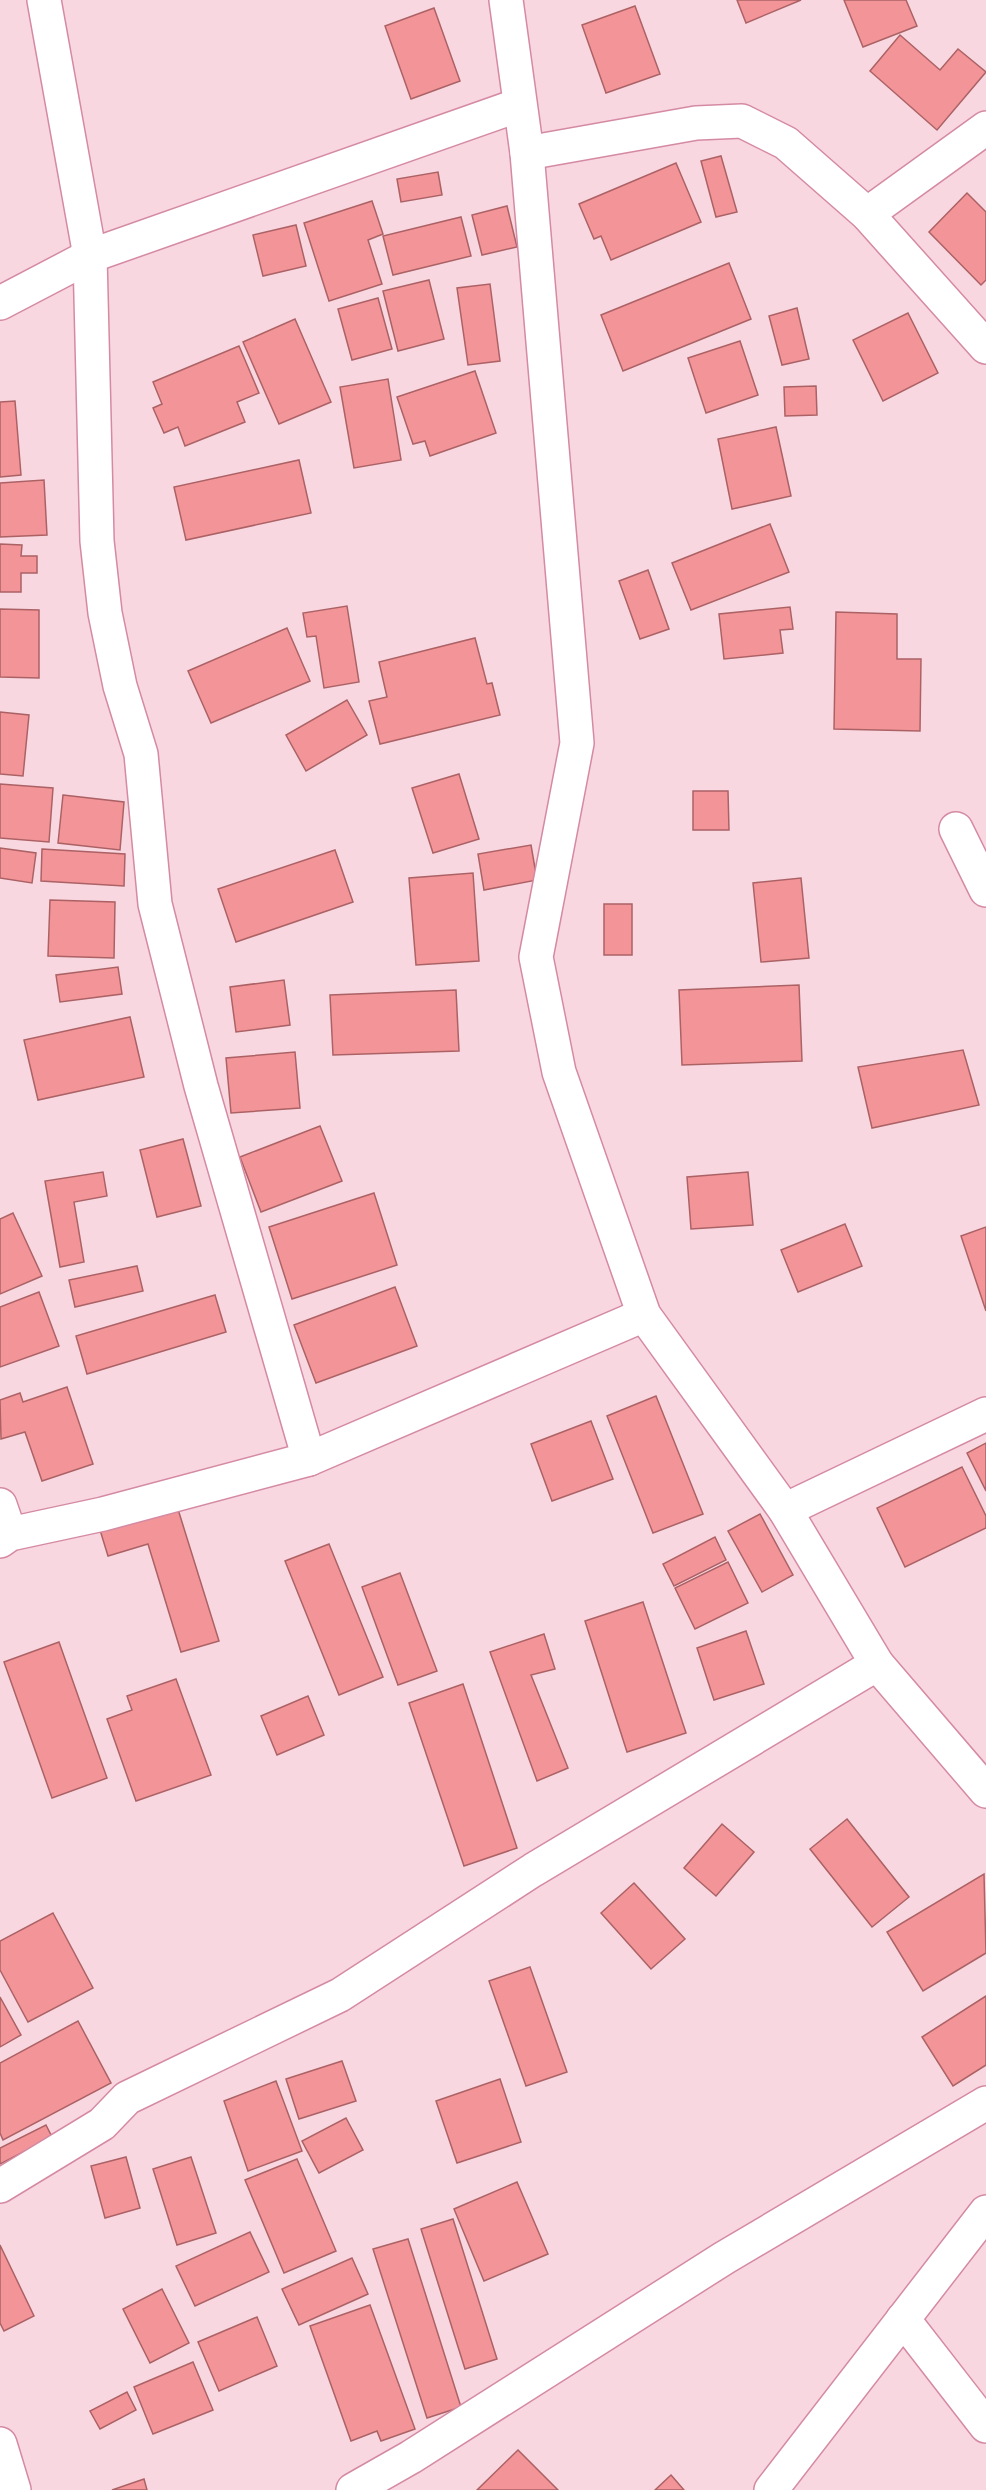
<svg xmlns="http://www.w3.org/2000/svg" width="986" height="2490" font-family="'IBM Plex Sans',sans-serif">
<style>
.building{fill:#f39598;stroke:#ac6265;stroke-width:1.5}
.lines{fill:none;stroke-linecap:round;stroke-linejoin:round}
.street-casing{stroke:#d58aa3;stroke-width:36}
.street{stroke:#fff;stroke-width:33}
</style>
<rect width="100%" height="100%" fill="#f8d7e1"/>
<g class="building">
<path d="M737 0H801L746 23Z"/>
<path d="M844 0H906L917 26 863 47Z"/>
<path d="M635 6 660 74 606 93 582 25Z"/>
<path d="M434 8 460 81 411 99 385 26Z"/>
<path d="M900 35 940 70 958 49 986 72 937 130 870 71Z"/>
<path d="M721 156 737 212 716 217 701 161Z"/>
<path d="M676 163 701 222 611 260 601 236 594 239 579 204Z"/>
<path d="M438 172 442 195 401 202 397 179Z"/>
<path d="M967 193 986 212V280L981 285 929 232Z"/>
<path d="M372 201 383 234 368 240 382 284 329 301 304 223Z"/>
<path d="M507 206 517 247 482 255 472 215Z"/>
<path d="M461 217 471 256 393 275 383 236Z"/>
<path d="M296 225 306 266 263 276 253 235Z"/>
<path d="M729 263 751 319 623 371 601 315Z"/>
<path d="M429 280 444 339 398 351 383 291Z"/>
<path d="M490 284 500 361 468 365 457 288Z"/>
<path d="M378 298 392 349 352 360 338 309Z"/>
<path d="M797 308 809 359 782 365 769 316Z"/>
<path d="M908 313 938 373 883 401 853 340Z"/>
<path d="M295 319 331 402 279 424 243 342Z"/>
<path d="M740 341 758 395 706 413 688 358Z"/>
<path d="M239 346 259 393 237 402 245 422 185 446 178 427 164 433 153 408 162 404 153 382Z"/>
<path d="M475 371 496 433 430 456 425 441 413 444 397 397Z"/>
<path d="M388 379 401 460 354 468 340 387Z"/>
<path d="M816 386 817 415 785 416 784 387Z"/>
<path d="M15 401 21 475 0 477V402Z"/>
<path d="M776 427 791 496 732 509 718 439Z"/>
<path d="M299 460 311 513 186 540 174 487Z"/>
<path d="M44 480 47 535 0 537V483Z"/>
<path d="M770 524 789 572 691 610 672 563Z"/>
<path d="M0 544 22 545 21 556H37V573H21V592H0Z"/>
<path d="M648 570 669 629 640 639 619 581Z"/>
<path d="M347 606 359 682 324 688 316 636 307 637 303 613Z"/>
<path d="M790 607 793 629 780 630 783 653 724 659 719 614Z"/>
<path d="M0 609 39 610V678L0 677Z"/>
<path d="M836 612 897 614V659H921L920 731 834 729Z"/>
<path d="M287 628 310 681 211 723 188 671Z"/>
<path d="M475 638 487 684 492 683 500 715 380 744 369 701 387 697 379 662Z"/>
<path d="M347 700 367 735 306 771 286 735Z"/>
<path d="M0 712 29 715 23 776 0 774Z"/>
<path d="M459 774 479 839 433 853 412 788Z"/>
<path d="M0 784 53 788 49 842 0 838Z"/>
<path d="M693 791H728L729 830H693Z"/>
<path d="M63 795 124 802 120 850 58 843Z"/>
<path d="M531 845 537 880 484 890 478 854Z"/>
<path d="M0 848 36 853 32 883 0 878Z"/>
<path d="M42 849 125 854 124 886 41 881Z"/>
<path d="M335 850 353 902 236 942 218 889Z"/>
<path d="M473 873 479 961 416 965 409 878Z"/>
<path d="M801 878 809 958 761 962 753 883Z"/>
<path d="M50 900 115 902 114 958 48 956Z"/>
<rect x="604" y="904" width="28" height="51"/>
<path d="M118 967 122 994 60 1002 56 975Z"/>
<path d="M284 980 290 1025 236 1032 230 987Z"/>
<path d="M799 985 802 1061 682 1065 679 990Z"/>
<path d="M456 990 459 1051 333 1055 330 995Z"/>
<path d="M130 1017 144 1077 38 1100 24 1040Z"/>
<path d="M963 1050 979 1105 872 1128 858 1067Z"/>
<path d="M295 1052 300 1108 231 1113 226 1058Z"/>
<path d="M320 1126 342 1181 261 1212 240 1157Z"/>
<path d="M183 1139 201 1206 157 1217 140 1150Z"/>
<path d="M103 1172 107 1196 74 1202 84 1262 60 1267 45 1181Z"/>
<path d="M748 1172 753 1225 691 1229 687 1177Z"/>
<path d="M374 1193 397 1265 292 1299 269 1227Z"/>
<path d="M13 1213 42 1276 0 1294V1219Z"/>
<path d="M845 1224 862 1266 798 1292 781 1250Z"/>
<path d="M986 1227V1311L961 1236Z"/>
<path d="M137 1266 143 1291 75 1307 69 1280Z"/>
<path d="M395 1287 417 1346 316 1383 294 1325Z"/>
<path d="M39 1292 59 1346 0 1367V1307Z"/>
<path d="M215 1295 226 1332 87 1374 76 1336Z"/>
<path d="M67 1387 93 1464 42 1481 25 1432 1 1439 0 1400 20 1393 23 1402Z"/>
<path d="M656 1396 703 1514 653 1533 607 1416Z"/>
<path d="M591 1421 613 1479 552 1501 531 1444Z"/>
<path d="M986 1443V1491L967 1453Z"/>
<path d="M962 1467 986 1516V1528L905 1567 877 1508Z"/>
<path d="M177 1506 219 1641 181 1652 148 1544 108 1556 100 1530Z"/>
<path d="M760 1514 793 1575 762 1592 728 1531Z"/>
<path d="M715 1537 726 1560 674 1586 663 1564Z"/>
<path d="M329 1544 383 1677 339 1695 285 1561Z"/>
<path d="M728 1562 748 1603 695 1629 675 1588Z"/>
<path d="M400 1573 437 1671 398 1685 362 1587Z"/>
<path d="M643 1602 686 1733 627 1752 585 1621Z"/>
<path d="M746 1631 764 1684 714 1700 697 1648Z"/>
<path d="M544 1634 555 1669 531 1675 568 1768 537 1781 490 1652Z"/>
<path d="M59 1642 107 1778 52 1798 4 1662Z"/>
<path d="M176 1679 211 1775 136 1801 107 1719 132 1710 127 1696Z"/>
<path d="M463 1684 517 1848 464 1866 409 1703Z"/>
<path d="M308 1696 324 1735 277 1755 261 1716Z"/>
<path d="M847 1819 909 1897 872 1927 810 1849Z"/>
<path d="M722 1824 754 1852 716 1896 684 1868Z"/>
<path d="M984 1874 986 1953 923 1991 887 1932Z"/>
<path d="M634 1883 685 1939 651 1969 601 1913Z"/>
<path d="M53 1913 93 1988 28 2022 0 1970V1941Z"/>
<path d="M530 1967 567 2072 526 2086 489 1981Z"/>
<path d="M986 1996V2065L953 2086 922 2037Z"/>
<path d="M0 1997 21 2035 0 2047Z"/>
<path d="M78 2021 111 2083 3 2140 0 2133V2063Z"/>
<path d="M342 2061 356 2101 299 2119 286 2079Z"/>
<path d="M500 2079 521 2142 457 2163 436 2101Z"/>
<path d="M276 2081 302 2151 248 2171 224 2101Z"/>
<path d="M346 2118 363 2150 319 2173 302 2141Z"/>
<path d="M46 2125 52 2137 0 2164V2148Z"/>
<path d="M126 2157 140 2208 105 2218 91 2166Z"/>
<path d="M191 2157 216 2233 177 2245 153 2169Z"/>
<path d="M297 2159 336 2251 284 2273 245 2180Z"/>
<path d="M517 2182 548 2254 484 2281 454 2209Z"/>
<path d="M453 2219 497 2359 465 2369 421 2229Z"/>
<path d="M250 2232 269 2272 195 2306 176 2266Z"/>
<path d="M408 2239 461 2407 427 2418 373 2249Z"/>
<path d="M0 2245 34 2316 4 2331 0 2323Z"/>
<path d="M352 2258 368 2294 299 2325 282 2289Z"/>
<path d="M162 2289 189 2343 150 2363 123 2309Z"/>
<path d="M370 2305 415 2429 381 2441 377 2431 351 2441 310 2326Z"/>
<path d="M257 2317 277 2366 219 2391 198 2342Z"/>
<path d="M193 2362 213 2410 153 2434 134 2387Z"/>
<path d="M127 2392 136 2410 100 2429 90 2411Z"/>
<path d="M518 2450 558 2490H477Z"/>
<path d="M671 2475 684 2490H655Z"/>
<path d="M144 2479 147 2490H112Z"/>
</g>
<g class="lines">
<defs>
<g id="street">
<path d="M44 0 90 256 97 541 105 613 120 686 141 754 155 904 201 1086 309 1459"/>
<path d="M506 0 527 153 577 743 536 957 559 1072 644 1315 785 1510 877 1664 986 1791"/>
<path d="M527 153 696 123 742 121 786 143 867 214 986 347"/>
<path d="M867 214 986 128"/>
<path d="M0 303 90 256 519 105"/>
<path d="M956 829 986 890"/>
<path d="M0 1505 10 1534"/>
<path d="M785 1510 986 1414"/>
<path d="M0 1541 10 1534 103 1514 309 1459 644 1315"/>
<path d="M0 2186 102 2124 127 2098 340 1995 533 1870 877 1664"/>
<path d="M903 2319 986 2426"/>
<path d="M0 2444 14 2490"/>
<path d="M353 2490 411 2457 724 2258 986 2103"/>
<path d="M771 2490 986 2212"/>
</g>
</defs>
<use href="#street" class="street-casing"/>
<use href="#street" class="street"/>
</g>
</svg>
